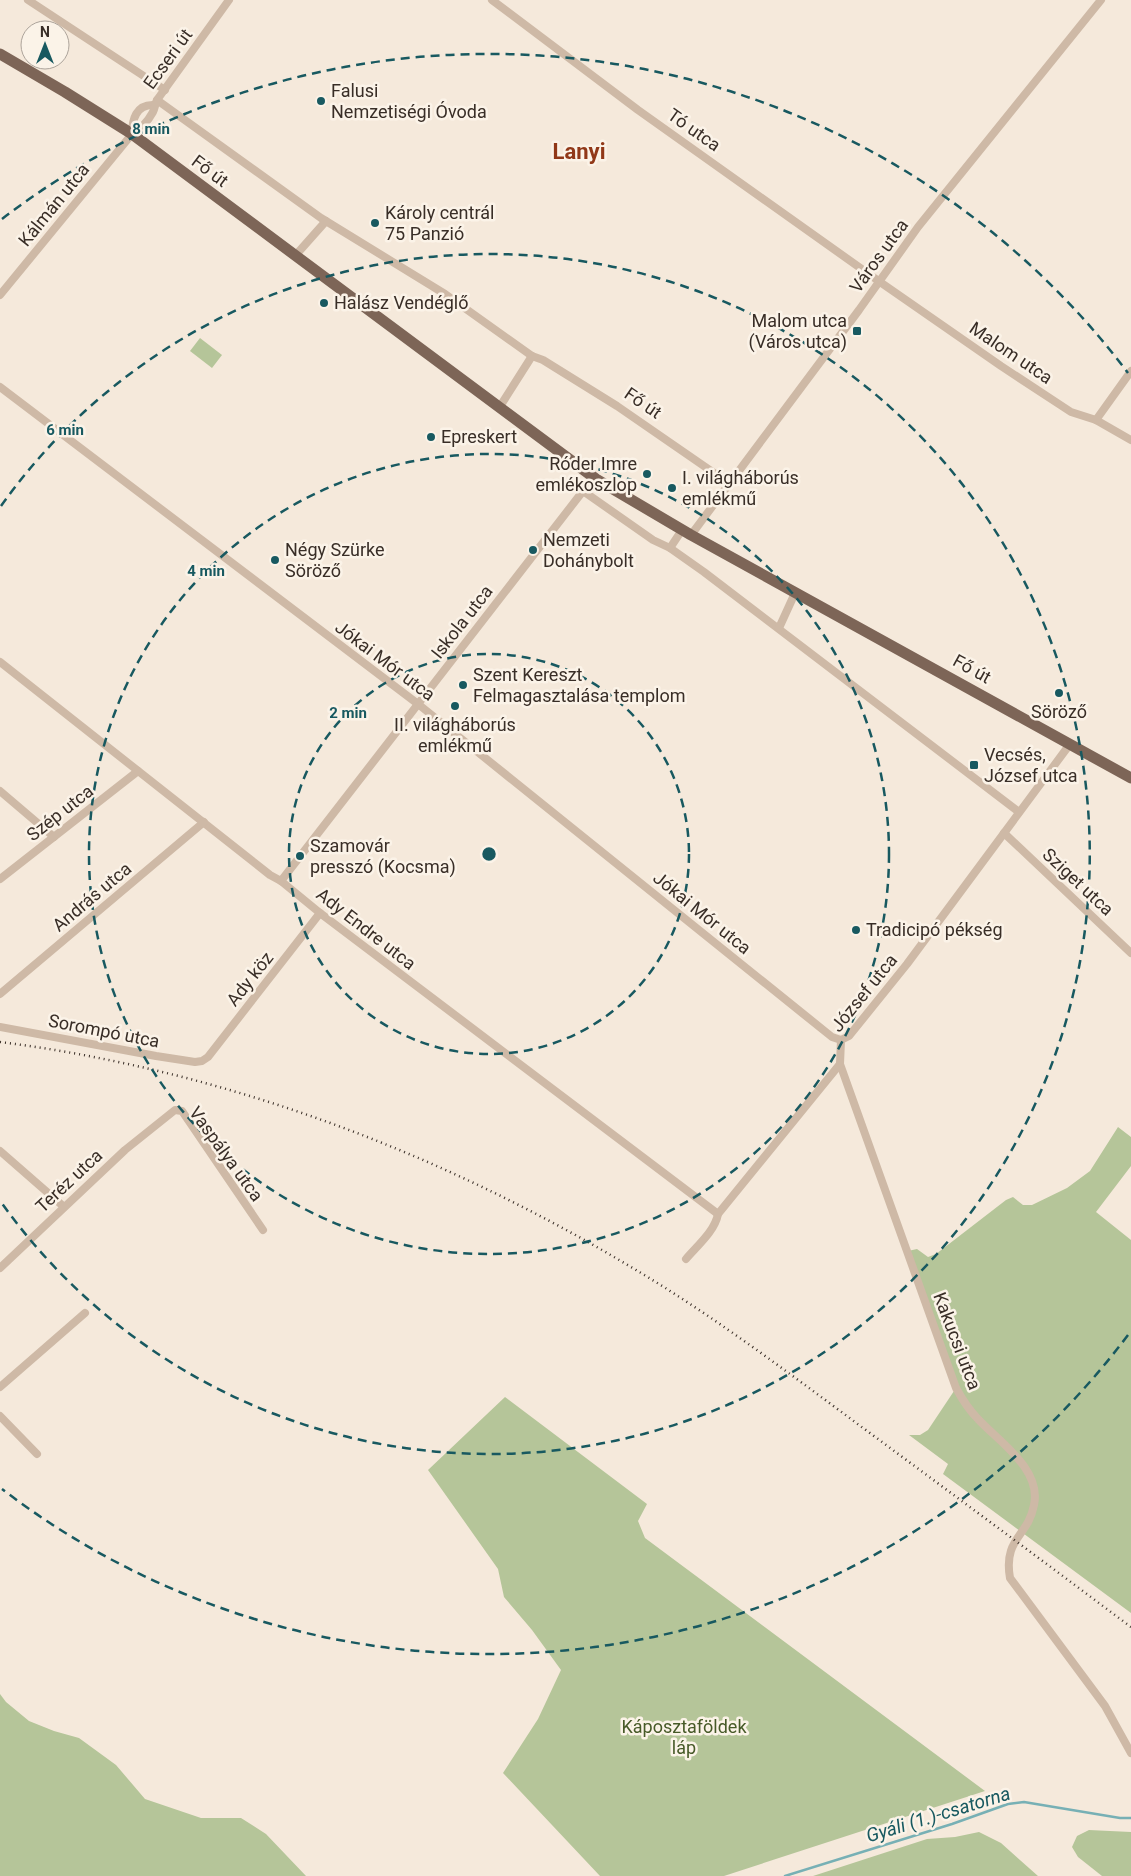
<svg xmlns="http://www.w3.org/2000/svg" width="1131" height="1876" font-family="Roboto,sans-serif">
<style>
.green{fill:#b5c599}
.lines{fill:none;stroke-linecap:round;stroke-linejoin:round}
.stream{stroke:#77b0b5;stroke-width:2.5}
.street{stroke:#ceb9a6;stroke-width:8}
.primary{stroke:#7d6557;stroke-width:11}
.rail{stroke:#392e27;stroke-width:2.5;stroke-dasharray:1 4;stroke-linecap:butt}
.ring{fill:none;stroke:#185960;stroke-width:2.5;stroke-dasharray:9 6}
.poi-dot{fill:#185960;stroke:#fbf3e8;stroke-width:2}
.labels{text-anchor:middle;stroke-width:5;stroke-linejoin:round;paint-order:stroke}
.street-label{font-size:18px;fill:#392e27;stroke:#fbf3e8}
.poi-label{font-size:18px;fill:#392e27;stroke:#fbf3e8;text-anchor:start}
.park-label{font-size:18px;fill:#475a28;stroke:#fbf3e8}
.water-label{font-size:19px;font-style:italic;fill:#185960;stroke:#fbf3e8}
.district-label{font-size:22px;font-weight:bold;fill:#913818;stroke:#fbf3e8}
.centre{fill:#185960;stroke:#fbf3e8;stroke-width:2.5}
.ring-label{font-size:15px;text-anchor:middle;font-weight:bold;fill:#185960;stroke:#fbf3e8;stroke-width:5;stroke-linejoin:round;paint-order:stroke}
</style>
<rect width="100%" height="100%" fill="#f5e9db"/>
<g class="green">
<path d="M200 338 222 355 212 368 190 351Z"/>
<path d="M1118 1127 1131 1137V1166L1096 1212 1131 1240V1613L943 1474 948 1464 909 1435H920L928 1430 956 1388 908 1251 917 1249 928 1257 936 1254 1006 1200 1013 1197 1023 1205H1032L1067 1188 1090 1171Z"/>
<path d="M505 1397 647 1504 638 1521 645 1538 985 1791 724 1876H600L503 1773 538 1719 561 1670 532 1630 504 1597 498 1569 428 1470Z"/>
<path d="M0 1694 6 1702 29 1721 54 1731 79 1738 116 1765 145 1799 201 1818H241L266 1834 306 1876H0Z"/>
<path d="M1089 1830 1131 1832V1876H1102L1078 1857 1072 1847 1077 1836Z"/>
<path d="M979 1832 1001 1843 1038 1876H813L927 1839 955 1837Z"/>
</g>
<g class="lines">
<path class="stream" d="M785 1876 952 1824 1008 1804 1024 1802 1120 1818H1131"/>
<g class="street">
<path d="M28 0 165 90"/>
<path d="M492 0 638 110 880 282 1001 366 1071 412 1096 420 1131 440"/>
<path d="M157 100 321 218 445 294 532 356 543 360 617 406 730 484"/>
<path d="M132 134C132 120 136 104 154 105"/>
<path d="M295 256 326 221"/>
<path d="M0 295 132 134C141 129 148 121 153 112 155 108 155 104 157 100L229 0"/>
<path d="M0 387 418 704 832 1037 841 1040"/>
<path d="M499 408 532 356"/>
<path d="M1096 420 1131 371"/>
<path d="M583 491 653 540 670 548 704 572 1019 812"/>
<path d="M691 535 859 310 918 227 1101 0"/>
<path d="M670 548 682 530"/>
<path d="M779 628 795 593"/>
<path d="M0 662 270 875 281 881 320 913 718 1214"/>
<path d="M0 791 54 837"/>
<path d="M1004 833 1131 953"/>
<path d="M0 879 138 771"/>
<path d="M281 881 583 491 591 486 596 479"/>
<path d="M0 994 204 822"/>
<path d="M0 1027 156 1056 195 1062 202 1061 208 1057 320 913"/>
<path d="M840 1064 956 1388C962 1399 969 1410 978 1419 998 1441 1042 1469 1034 1505 1028 1537 1003 1538 1010 1578L1105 1706 1131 1753"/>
<path d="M0 1151 63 1206"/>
<path d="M686 1259C697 1246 715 1231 718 1214L840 1064 841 1040 849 1036 907 964 1070 744"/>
<path d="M0 1268 125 1150 175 1110 182 1111 263 1230"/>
<path d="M0 1387 85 1313"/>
<path d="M0 1416 37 1454"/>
</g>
<path class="primary" d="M0 54 65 92 132 134 596 479 691 535 1131 778"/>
<path class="rail" d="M0 1042C223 1070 439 1152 631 1267 709 1313 782 1368 855 1422 947 1490 1039 1558 1131 1627"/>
</g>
<g class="ring">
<circle cx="489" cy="854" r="200"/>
<circle cx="489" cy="854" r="400"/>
<path d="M1 506A600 600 0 1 1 1 1202"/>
<path d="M1128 1335A800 800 0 0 1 2 1489M2 219A800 800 0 0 1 1128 373"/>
</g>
<g class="poi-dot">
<circle cx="321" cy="101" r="5"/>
<circle cx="375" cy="223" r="5"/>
<circle cx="324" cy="303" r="5"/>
<rect x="852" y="326" width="10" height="10" rx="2.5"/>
<circle cx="431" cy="437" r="5"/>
<circle cx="647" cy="474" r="5"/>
<circle cx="672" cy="488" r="5"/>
<circle cx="533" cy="550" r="5"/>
<circle cx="275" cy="560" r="5"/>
<circle cx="463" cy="685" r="5"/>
<circle cx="1059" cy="693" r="5"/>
<circle cx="455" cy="706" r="5"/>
<rect x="969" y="760" width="10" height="10" rx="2.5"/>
<circle cx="300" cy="856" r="5"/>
<circle cx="856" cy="930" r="5"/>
</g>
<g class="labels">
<g class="street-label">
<text transform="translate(168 59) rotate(-54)" y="6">Ecseri út</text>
<text transform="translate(694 130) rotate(35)" y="6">Tó utca</text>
<text transform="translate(210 171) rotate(37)" y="6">Fő út</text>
<text transform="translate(54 205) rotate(-51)" y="6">Kálmán utca</text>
<text transform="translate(879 256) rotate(-54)" y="6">Város utca</text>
<text transform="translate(1011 353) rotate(34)" y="6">Malom utca</text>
<text transform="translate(643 403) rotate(34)" y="6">Fő út</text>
<text transform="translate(462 622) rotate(-52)" y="6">Iskola utca</text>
<text transform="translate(385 661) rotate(37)" y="6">Jókai Mór utca</text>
<text transform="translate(972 669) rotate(29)" y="6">Fő út</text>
<text transform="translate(60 813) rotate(-38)" y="6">Szép utca</text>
<text transform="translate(1078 882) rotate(43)" y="6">Sziget utca</text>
<text transform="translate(92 897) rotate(-40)" y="6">András utca</text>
<text transform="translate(702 913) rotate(39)" y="6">Jókai Mór utca</text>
<text transform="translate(366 929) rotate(38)" y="6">Ady Endre utca</text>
<text transform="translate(250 979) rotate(-52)" y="6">Ady köz</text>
<text transform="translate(864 993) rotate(-51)" y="6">József utca</text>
<text transform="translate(104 1031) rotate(11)" y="6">Sorompó utca</text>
<text transform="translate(226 1154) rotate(54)" y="6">Vaspálya utca</text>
<text transform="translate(69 1181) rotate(-43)" y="6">Teréz utca</text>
<text transform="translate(957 1341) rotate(69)" y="6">Kakucsi utca</text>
</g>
<g class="poi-label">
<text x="331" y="97">Falusi<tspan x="331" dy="21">Nemzetiségi Óvoda</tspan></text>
<text x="385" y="219">Károly centrál<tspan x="385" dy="21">75 Panzió</tspan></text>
<text x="334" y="309">Halász Vendéglő</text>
<text x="847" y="327" text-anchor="end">Malom utca<tspan x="847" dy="21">(Város utca)</tspan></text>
<text x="441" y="443">Epreskert</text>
<text x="637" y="470" text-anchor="end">Róder Imre<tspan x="637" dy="21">emlékoszlop</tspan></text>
<text x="682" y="484">I. világháborús<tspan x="682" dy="21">emlékmű</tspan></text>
<text x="543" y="546">Nemzeti<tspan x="543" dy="21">Dohánybolt</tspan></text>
<text x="285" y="556">Négy Szürke<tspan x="285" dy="21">Söröző</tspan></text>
<text x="473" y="681">Szent Kereszt<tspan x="473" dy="21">Felmagasztalása templom</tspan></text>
<text x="1059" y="718" text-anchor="middle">Söröző</text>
<text x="455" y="731" text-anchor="middle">II. világháborús<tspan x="455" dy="21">emlékmű</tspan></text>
<text x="984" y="761">Vecsés,<tspan x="984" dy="21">József utca</tspan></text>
<text x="310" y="852">Szamovár<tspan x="310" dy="21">presszó (Kocsma)</tspan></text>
<text x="866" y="936">Tradicipó pékség</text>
</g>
<g class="park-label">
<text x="684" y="1733">Káposztaföldek<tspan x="684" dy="21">láp</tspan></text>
</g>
<g class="water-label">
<text transform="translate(938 1814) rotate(-17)" y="7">Gyáli (1.)-csatorna</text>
</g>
<g class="district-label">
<text x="579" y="159">Lanyi</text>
</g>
</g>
<circle cx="489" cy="854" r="8" class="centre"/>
<g class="ring-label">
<text x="151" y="134">8 min</text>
<text x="65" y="435">6 min</text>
<text x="206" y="576">4 min</text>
<text x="348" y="718">2 min</text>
</g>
<g transform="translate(45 45)"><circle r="24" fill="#fbf3e8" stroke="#ada49b"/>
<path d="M0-4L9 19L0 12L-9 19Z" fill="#185960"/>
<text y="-8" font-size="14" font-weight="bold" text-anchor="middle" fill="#392e27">N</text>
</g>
</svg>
